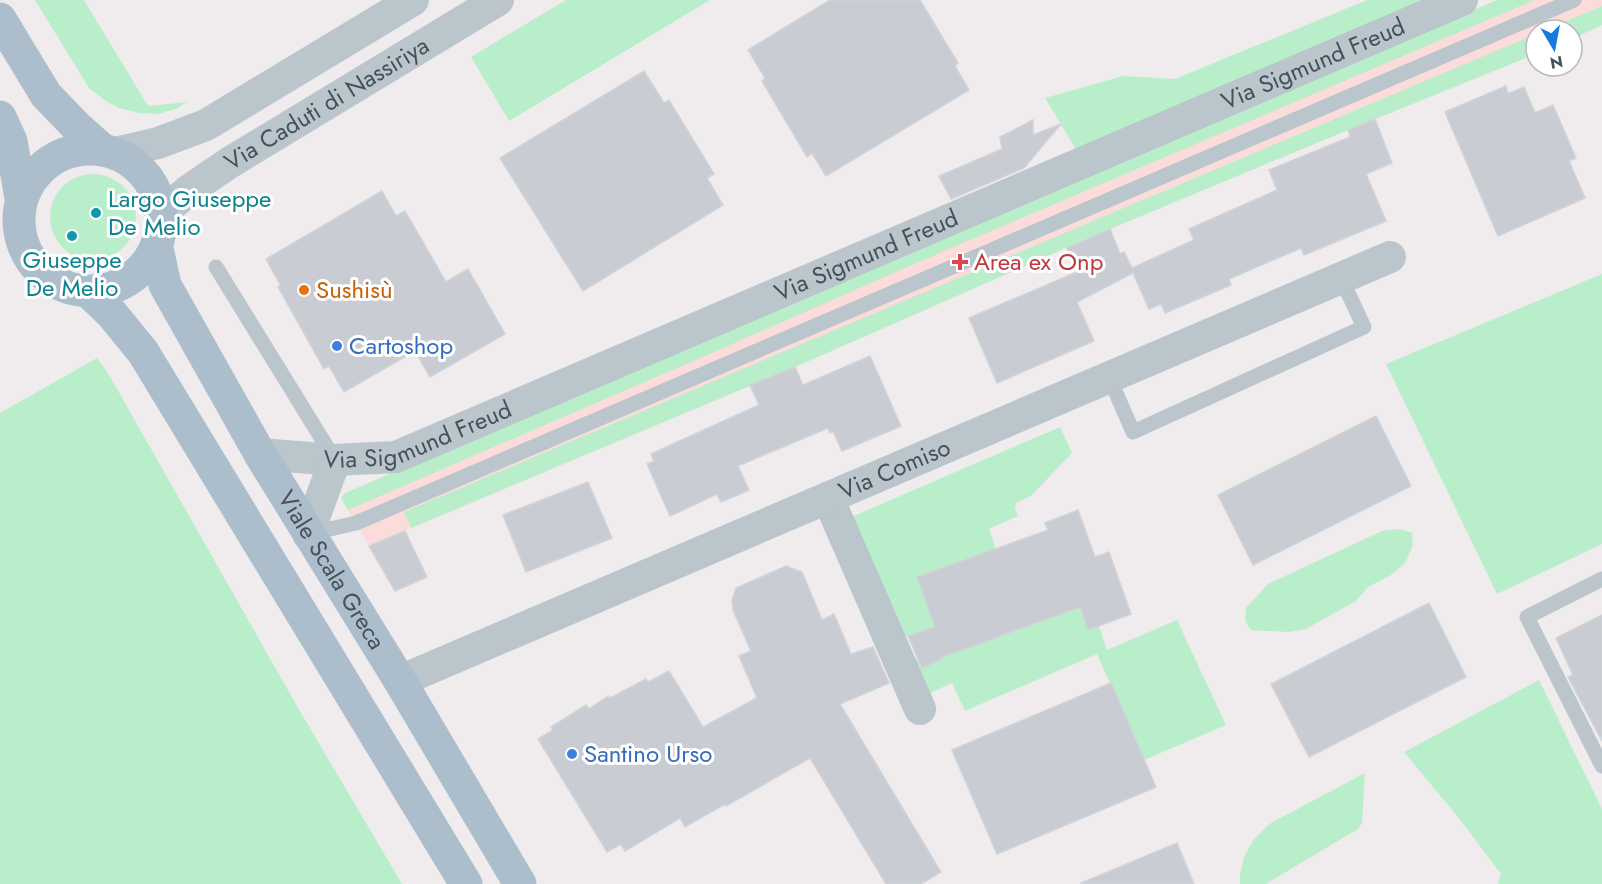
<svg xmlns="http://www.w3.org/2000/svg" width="1602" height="884" font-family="Jost,sans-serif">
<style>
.medical{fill:#fbdcdb}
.green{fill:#b9eecb}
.building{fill:#c9ccd2;stroke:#d0d3d9;stroke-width:1.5}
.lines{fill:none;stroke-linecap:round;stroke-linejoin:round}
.service{stroke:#bbc5cc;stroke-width:15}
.minor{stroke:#bbc5cc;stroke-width:32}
.primary{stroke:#acbecc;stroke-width:33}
.culture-dot{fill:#0f9aa8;stroke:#fff;stroke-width:2}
.health-dot{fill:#e0444e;stroke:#fff;stroke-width:2}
.food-dot{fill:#e8710a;stroke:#fff;stroke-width:2}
.shop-dot{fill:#3f7fe0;stroke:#fff;stroke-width:2}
.labels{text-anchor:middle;stroke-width:6;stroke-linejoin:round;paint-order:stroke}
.street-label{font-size:24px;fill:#45515a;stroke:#fff}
.culture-label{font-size:24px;fill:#0d838f;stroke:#fff;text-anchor:start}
.health-label{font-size:24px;fill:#be3a42;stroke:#fff;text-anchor:start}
.food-label{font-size:24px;fill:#c56008;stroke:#fff;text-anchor:start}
.shop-label{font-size:24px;fill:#366cbe;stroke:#fff;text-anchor:start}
</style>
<rect width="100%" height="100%" fill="#f0eced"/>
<path class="medical" d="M1497 0H1602V25L1572 39V30H1536V54L1348 130 1086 239 795 367 369 546 341 498 345 493Z"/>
<g class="green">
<path d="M35 0H84L148 106 187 102 176 109 158 114 139 113 119 108 106 101 89 88Z"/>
<path d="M566 0H710L509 121 471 57Z"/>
<path d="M1367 0H1426L1077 151 1045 98 1123 76 1175 79Z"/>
<path d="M1497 0H1535L944 251 705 356 348 510 341 498 345 493Z"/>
<path d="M1602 6V25L1572 39V30H1545Z"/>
<path d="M1536 34V54L1348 130 1086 239 795 367 411 528 404 512Z"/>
<circle cx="93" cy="217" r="43"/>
<path d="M1602 274V544L1497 594 1386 364Z"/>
<path d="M97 358 108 373 297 706 402 884H0V413Z"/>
<path d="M1060 427 1072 453 1031 496 1016 503 1015 509 1018 516 989 529 996 549 917 577 942 648 990 640 1080 607 1088 629 1099 626 1107 650 1177 620 1226 725 1144 760 1097 654 965 711 952 683 928 694 913 659 928 652 921 632 903 637 849 518Z"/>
<path d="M1400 529 1412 533 1413 545 1405 563 1391 575 1368 587 1356 601 1306 629 1288 632 1251 630 1245 621 1246 608 1268 584 1382 531Z"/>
<path d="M1539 680 1602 809V884H1498L1501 874 1458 817 1404 752Z"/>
<path d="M1365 773 1362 823 1358 829 1266 884H1240V874L1244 857 1254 839 1271 823Z"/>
</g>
<g class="building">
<path d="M830 0H920L958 63 955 66 969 90 826 176 812 153 807 157 762 81 765 78 748 50Z"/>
<path d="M644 71 664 103 669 100 714 174 707 178 723 205 583 291 500 158Z"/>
<path d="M1506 86 1508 94 1524 87 1535 113 1553 105 1576 158 1569 161 1585 198 1498 236 1445 112Z"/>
<path d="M1375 119 1392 163 1366 174 1386 221 1304 255 1301 248 1229 279 1231 285 1165 313 1161 304 1149 309 1133 273 1077 302 1094 341 997 383 969 318 1077 272 1067 248 1110 229 1120 254 1124 252 1132 268 1194 240 1189 229 1277 190 1269 170 1350 137 1348 130Z"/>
<path d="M1033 120V135L1061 124 1024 168 951 199 939 176 1002 149 1000 137Z"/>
<path d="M382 191 396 216 405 211 446 282 468 269 505 334 430 377 415 351 344 392 329 366 324 369 278 287 281 286 266 259Z"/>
<path d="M870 356 901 426 842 451 833 431 830 433 828 428 738 466 749 490 721 502 717 494 670 516 647 464 654 461 651 454 759 405 750 385 795 367 803 385Z"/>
<path d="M1376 416 1411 486 1253 565 1218 495Z"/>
<path d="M588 482 612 538 526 572 503 515Z"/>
<path d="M1078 510 1095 557 1109 552 1131 614 1088 630 1080 607 940 658 941 660 922 668 908 636 935 627 917 577 1048 530 1045 523Z"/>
<path d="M405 531 427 577 395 591 369 546Z"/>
<path d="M786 566 802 572 822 620 834 614 851 654 873 647 889 683 840 704 941 872 921 884H886L810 758 726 806 725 804 685 827 680 818 625 851 621 844 607 852 538 739 553 730 551 727 586 705 589 709 608 696 610 698 646 679 648 682 669 671 703 727 757 698 739 656 751 651 733 610 732 600 736 588Z"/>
<path d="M1429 603 1466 677 1309 757 1271 684Z"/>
<path d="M1602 615V741L1568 677 1573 675 1556 638Z"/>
<path d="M1111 683 1156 787 997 854 952 750Z"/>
<path d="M1177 843 1194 884H1081V883Z"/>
</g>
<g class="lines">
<g class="service">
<path d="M216 267 335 460"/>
<path d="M1109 377 1133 432 1364 327 1341 278"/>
<path d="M308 534 356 523 1574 0"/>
<path d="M1602 579 1527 617 1602 766"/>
</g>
<g class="minor">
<path d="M115 153 158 143 206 125 413 0"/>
<path id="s1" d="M162 213 188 191 229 163 498 0"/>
<path id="s2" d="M260 454 335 460 396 457 1462 0"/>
<path d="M828 498 920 709"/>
<path d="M308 534 335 460"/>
<path id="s3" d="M400 681 1390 257"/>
</g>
<g class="primary">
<path d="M0 19 46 95 77 127 103 150"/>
<path d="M0 117 11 141 21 198"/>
<circle cx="90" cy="220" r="71"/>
<path id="s4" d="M157 248 165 285 260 454 400 681 520 884"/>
<path d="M89 292 112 314 143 352 466 884"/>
</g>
</g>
<g class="culture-dot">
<circle cx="96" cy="213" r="6"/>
<circle cx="72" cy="236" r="6"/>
</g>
<path class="health-dot" d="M957 253h6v6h6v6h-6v6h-6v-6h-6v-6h6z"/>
<circle class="food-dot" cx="304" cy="290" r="6"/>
<g class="shop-dot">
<circle cx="337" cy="346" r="6"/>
<circle cx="572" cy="754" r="6"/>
</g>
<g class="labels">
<g class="street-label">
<text dy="8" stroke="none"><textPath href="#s2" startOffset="1134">Via Sigmund Freud</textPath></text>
<text dy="8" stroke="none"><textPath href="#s1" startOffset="198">Via Caduti di Nassiriya</textPath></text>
<text dy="8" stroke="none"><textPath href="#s2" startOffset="648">Via Sigmund Freud</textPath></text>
<text dy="8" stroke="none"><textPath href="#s2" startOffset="162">Via Sigmund Freud</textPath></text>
<text dy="8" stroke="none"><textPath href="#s3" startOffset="538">Via Comiso</textPath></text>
<text dy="8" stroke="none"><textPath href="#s4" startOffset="368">Viale Scala Greca</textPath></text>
</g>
<g class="culture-label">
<text x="108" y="207">Largo Giuseppe<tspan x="108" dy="28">De Melio</tspan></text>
<text x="72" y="268" text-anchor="middle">Giuseppe<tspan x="72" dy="28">De Melio</tspan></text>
</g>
<g class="health-label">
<text x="974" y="270">Area ex Onp</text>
</g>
<g class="food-label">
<text x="316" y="298">Sushisù</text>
</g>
<g class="shop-label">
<text x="349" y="354">Cartoshop</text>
<text x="584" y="762">Santino Urso</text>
</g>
</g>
<g transform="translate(1554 48) rotate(170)"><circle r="28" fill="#ffffff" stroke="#b5b9bd" stroke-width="1.5"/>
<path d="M0-4.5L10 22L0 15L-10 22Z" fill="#177adf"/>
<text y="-9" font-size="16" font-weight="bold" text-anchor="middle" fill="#45515a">N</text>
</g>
</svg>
